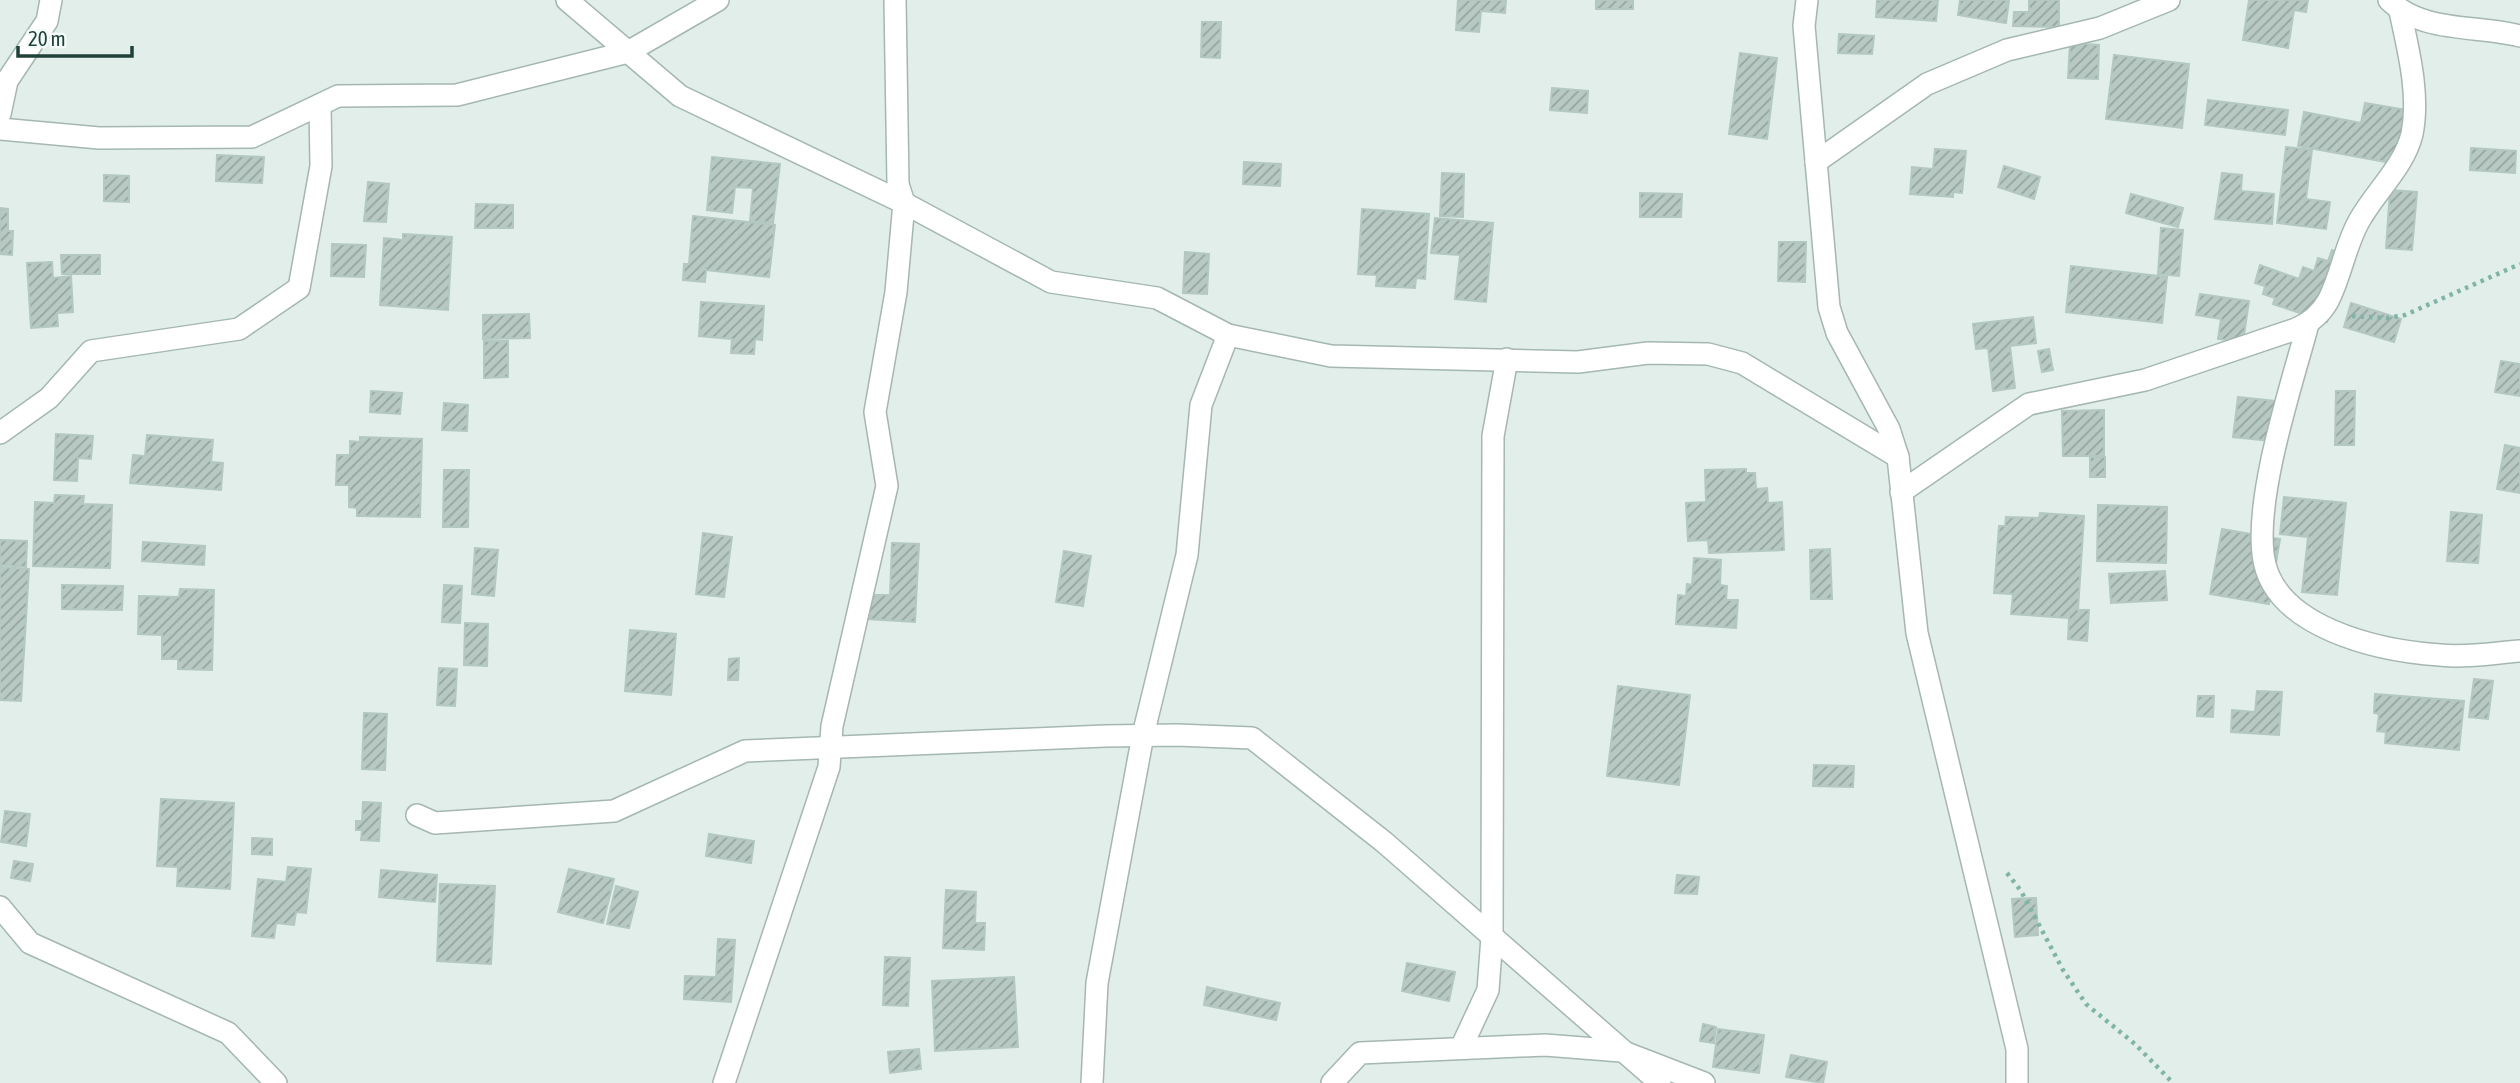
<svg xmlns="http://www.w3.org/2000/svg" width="2520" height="1083" font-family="'Asap Condensed',sans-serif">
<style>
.building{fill:url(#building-hatch);stroke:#b3c8c1;stroke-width:2}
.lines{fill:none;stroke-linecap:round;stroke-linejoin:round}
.street-casing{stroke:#a4b7b1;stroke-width:24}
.path{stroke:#7fb4a7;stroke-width:4.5;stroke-dasharray:3.5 5;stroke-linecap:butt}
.street{stroke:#fff;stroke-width:21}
</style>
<defs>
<pattern id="building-hatch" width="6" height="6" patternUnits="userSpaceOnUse" patternTransform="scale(1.75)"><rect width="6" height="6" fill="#b7c9c2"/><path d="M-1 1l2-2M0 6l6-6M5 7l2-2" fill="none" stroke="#94a59f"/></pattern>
</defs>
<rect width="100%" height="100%" fill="#e2eee9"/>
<g class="building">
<path d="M1458 0H1506L1505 13 1481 11 1479 32 1456 30Z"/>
<rect x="1596" y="0" width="37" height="9"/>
<path d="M1877 0H1938L1936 21 1876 17Z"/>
<path d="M1960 0H2009L2006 23 1958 15Z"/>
<path d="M2029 0H2059V27L2013 26 2014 12H2029Z"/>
<path d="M2249 0H2308L2306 12 2294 10 2288 48 2243 40Z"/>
<path d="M1202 22H1221L1220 58 1201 57Z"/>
<path d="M1839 34 1874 36 1872 54 1838 53Z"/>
<path d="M2070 43 2099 45 2098 79 2068 78Z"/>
<path d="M1740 53 1777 58 1767 139 1729 134Z"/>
<path d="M2114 55 2189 64 2182 128 2106 119Z"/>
<path d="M1552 88 1588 91 1587 113 1550 110Z"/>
<path d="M2208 100 2288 110 2285 135 2205 125Z"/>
<path d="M2365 103 2407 110 2397 164 2298 146 2304 112 2361 123Z"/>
<path d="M2286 147 2312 150 2306 199 2330 202 2326 229 2277 223Z"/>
<path d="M2471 148 2516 151 2515 173 2470 170Z"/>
<path d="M1935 149 1966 151 1962 193 1953 192V197L1910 194 1912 167 1933 169Z"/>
<path d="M217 155 264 157 262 183 216 181Z"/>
<path d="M712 157 780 164 773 223 750 221 753 188 735 187 732 213 707 210Z"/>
<path d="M1244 162 1281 164 1280 186 1243 184Z"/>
<path d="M2004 166 2040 177 2034 199 1998 187Z"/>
<path d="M1442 173 1464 174 1463 217 1440 216Z"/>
<path d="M2222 173 2242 175 2241 191 2274 194 2272 224 2215 219Z"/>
<path d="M104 175 129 176V202L104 201Z"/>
<path d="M368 182 389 184 386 222 364 221Z"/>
<path d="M2390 190 2417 192 2412 250 2386 248Z"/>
<path d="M1640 193 1682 194 1681 217H1640Z"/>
<path d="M2131 194 2183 208 2178 227 2126 213Z"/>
<path d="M476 204 513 205V228H475Z"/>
<path d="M0 208 8 209V231H13L12 255 0 254Z"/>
<path d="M1362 209 1429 214 1425 279 1416 278 1415 288 1376 286 1377 275 1358 274Z"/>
<path d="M693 216 775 225 769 277 706 270 705 282 683 280 684 264H689Z"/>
<path d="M1435 218 1493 223 1486 302 1455 299 1460 255 1431 253Z"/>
<path d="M2161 228 2183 230 2179 276 2158 274Z"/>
<path d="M403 234 452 237 448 310 380 305 384 238 403 240Z"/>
<path d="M1779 242H1806L1805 282 1778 281Z"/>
<path d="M332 244 366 245 364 277 331 276Z"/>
<path d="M2332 250 2349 256 2327 322 2273 304 2275 298 2263 294 2265 286 2255 283 2260 265 2299 279 2303 267 2314 271 2318 258 2328 261Z"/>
<path d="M1185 252 1209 254 1207 294 1183 293Z"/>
<path d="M61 255H100V274H62Z"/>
<path d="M52 262 53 278 71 276 73 312 57 313 58 326 31 328 27 263Z"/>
<path d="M2071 266 2167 277 2162 323 2066 312Z"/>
<path d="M2200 294 2249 301 2243 342 2218 339 2221 319 2196 315Z"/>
<path d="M701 302 764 306 762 340 755 339 754 354 731 353 732 339 699 336Z"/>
<path d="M2351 303 2401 319 2394 342 2344 327Z"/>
<path d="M529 314 530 338 483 339V315Z"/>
<path d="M2033 317 2036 343 2010 346 2015 388 1993 391 1988 348 1976 349 1973 324Z"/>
<path d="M484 341H508V377L484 378Z"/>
<path d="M2049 349 2053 370 2042 372 2038 351Z"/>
<path d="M2501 361 2520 364V396L2495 392Z"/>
<path d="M371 391 402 393 400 414 370 412Z"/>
<path d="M2336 391H2355L2354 445H2335Z"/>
<path d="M2238 397 2284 402 2280 442 2233 437Z"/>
<path d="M444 403 468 405 467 431 442 430Z"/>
<path d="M2104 410V456H2063L2062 411Z"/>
<path d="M56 434 93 436 91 459 78 458 77 481 54 480Z"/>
<path d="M147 435 213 440 211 462 223 463 221 490 130 483 133 455 145 456Z"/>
<path d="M360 437 422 439 420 517 357 516V508L349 507V485H336L337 455H350V441L360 442Z"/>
<path d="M2505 445 2520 448V493L2497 489Z"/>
<rect x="2090" y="457" width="15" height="20"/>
<path d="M1746 469V473H1755L1756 489 1767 488 1768 503 1782 502 1784 550 1709 553 1708 540 1688 541 1686 503 1706 502 1705 470Z"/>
<path d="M444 470H469L468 527H443Z"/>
<path d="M55 495 84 496 83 504 112 505 110 568 33 566 35 502 54 503Z"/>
<path d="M2284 497 2346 503 2337 595 2302 592 2308 537 2280 534Z"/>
<path d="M2098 505 2167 507 2166 563 2097 561Z"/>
<path d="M2451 512 2482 515 2478 563 2447 561Z"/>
<path d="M2040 513 2084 516 2078 610H2089L2087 641 2068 639 2069 618 2011 614 2013 594 1994 593 1999 526H2005L2006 517 2039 518Z"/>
<path d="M2222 529 2280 539 2269 604 2210 594Z"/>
<path d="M703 533 732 537 724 597 696 594Z"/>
<path d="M0 540 27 541 26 567 0 565Z"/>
<path d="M143 542 205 546 204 565 142 561Z"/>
<path d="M892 543 919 544 915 622 867 619 868 595H890Z"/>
<path d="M475 548 498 550 494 596 472 594Z"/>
<path d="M1830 549 1832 599H1811L1810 550Z"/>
<path d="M1064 551 1091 556 1083 606 1056 602Z"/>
<path d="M1694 558 1721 560 1720 585 1727 586 1726 600H1738L1736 628 1676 624 1678 595 1686 596 1687 584 1692 585Z"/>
<path d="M0 567 29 569 21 701 0 700Z"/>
<path d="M2165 571 2167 600 2111 603 2109 574Z"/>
<path d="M62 585 123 586 122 610 62 609Z"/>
<path d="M444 585 462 586 460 623 442 622Z"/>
<path d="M180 589 214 590 212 670 178 669V659H162V635L138 634 139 596 179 597Z"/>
<path d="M465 623 488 624 487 666 464 665Z"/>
<path d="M630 630 676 634 671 695 625 691Z"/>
<path d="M739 658 738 680H728L729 659Z"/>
<path d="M439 668 457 669 455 706 437 705Z"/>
<path d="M2474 679 2493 681 2488 719 2469 717Z"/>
<path d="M1618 686 1690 695 1679 785 1607 776Z"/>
<path d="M2257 691 2282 692 2279 735 2231 732 2232 710 2255 712Z"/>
<path d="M2375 694 2464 701 2459 750 2385 743 2386 732 2377 731 2379 714 2374 713Z"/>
<path d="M2198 696H2214L2213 717 2197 716Z"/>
<path d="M364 713 387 714 385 770 362 769Z"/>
<path d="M1814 765 1854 766 1853 787 1813 786Z"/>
<path d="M161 799 234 803 230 889 177 886 178 867 157 866Z"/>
<path d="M363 802 381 803 379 841 361 840 362 830H356V821H362Z"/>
<path d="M5 811 30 814 26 846 1 842Z"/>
<path d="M709 834 754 841 751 863 706 856Z"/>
<path d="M252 838 272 839V855L252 854Z"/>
<path d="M14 861 33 864 30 881 11 878Z"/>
<path d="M288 867 311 869 306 913 296 912 294 925 276 923 274 938 252 936 258 879 286 882Z"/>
<path d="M569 869 614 879 603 923 558 912Z"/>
<path d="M381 870 437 875 435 902 379 897Z"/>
<path d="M1677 875 1699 877 1697 894 1675 893Z"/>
<path d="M440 884 495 886 491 964 437 961Z"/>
<path d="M616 886 638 892 629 928 607 924Z"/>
<path d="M946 890 976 892 975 923H985L984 950 943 948Z"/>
<path d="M2036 898 2038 935 2015 937 2012 899Z"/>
<path d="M718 939 735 940 731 1002 684 999 685 976 716 977Z"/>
<path d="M885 957 910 958 908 1006 883 1005Z"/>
<path d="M1407 963 1455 972 1449 1001 1402 991Z"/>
<path d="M1014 977 1018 1047 935 1051 932 981Z"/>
<path d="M1207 987 1280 1003 1276 1020 1204 1005Z"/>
<path d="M1703 1024 1716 1027 1714 1043 1700 1041Z"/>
<path d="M1718 1029 1764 1035 1759 1073 1713 1067Z"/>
<path d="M919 1049 921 1069 890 1073 888 1052Z"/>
<path d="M1791 1055 1827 1062 1823 1083 1786 1077Z"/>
</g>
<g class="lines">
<defs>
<g id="street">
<path d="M567 0 680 96 904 203 1051 282 1157 298 1228 335 1331 356 1578 362 1648 353 1708 354 1742 363 1898 457"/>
<path d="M1807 0 1804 26 1829 307 1837 333 1889 429 1898 457 1917 633 2017 1049V1083"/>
<path d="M2389 0C2421 33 2478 25 2520 36"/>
<path d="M0 114 7 81 47 21 51 0"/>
<path d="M0 129 99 138 252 137 338 96 457 95 628 52 718 0"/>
<path d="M1816 162 1927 84 2007 50 2100 28 2169 0"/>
<path d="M2308 324C2291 387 2256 492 2263 554 2271 628 2380 651 2440 655 2466 658 2494 653 2520 651"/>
<path d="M0 433 49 398 91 351 239 329 299 288 321 166 320 105"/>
<path d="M1901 492 2029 404 2145 380 2296 329C2310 323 2320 315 2328 301 2341 276 2345 246 2359 221 2375 192 2404 167 2412 134 2420 94 2408 49 2400 11"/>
<path d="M417 815 435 823 614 811 745 751 1105 736 1177 735 1252 738 1384 842 1660 1083"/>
<path d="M0 907 30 943 228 1033 276 1083"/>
<path d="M1461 1048 1488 990 1492 937 1493 436 1507 359"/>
<path d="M724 1083 829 767 832 726 887 486 875 412 896 292 904 203 898 184 895 0"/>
<path d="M1092 1083 1097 983 1143 735 1187 555 1201 405 1228 335"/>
<path d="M1332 1083 1360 1053 1545 1045 1621 1051 1704 1083"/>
</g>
</defs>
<use href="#street" class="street-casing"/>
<g class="path">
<path d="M2352 316 2387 318 2405 315 2520 264"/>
<path d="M2007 873 2021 891 2063 970 2086 1004 2135 1044 2173 1083"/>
</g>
<use href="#street" class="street"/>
</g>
<path d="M18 46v10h114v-10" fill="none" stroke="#20413a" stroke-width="3.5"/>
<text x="28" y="46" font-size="21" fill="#20413a" stroke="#f3faf7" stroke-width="5" paint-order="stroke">20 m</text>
</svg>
